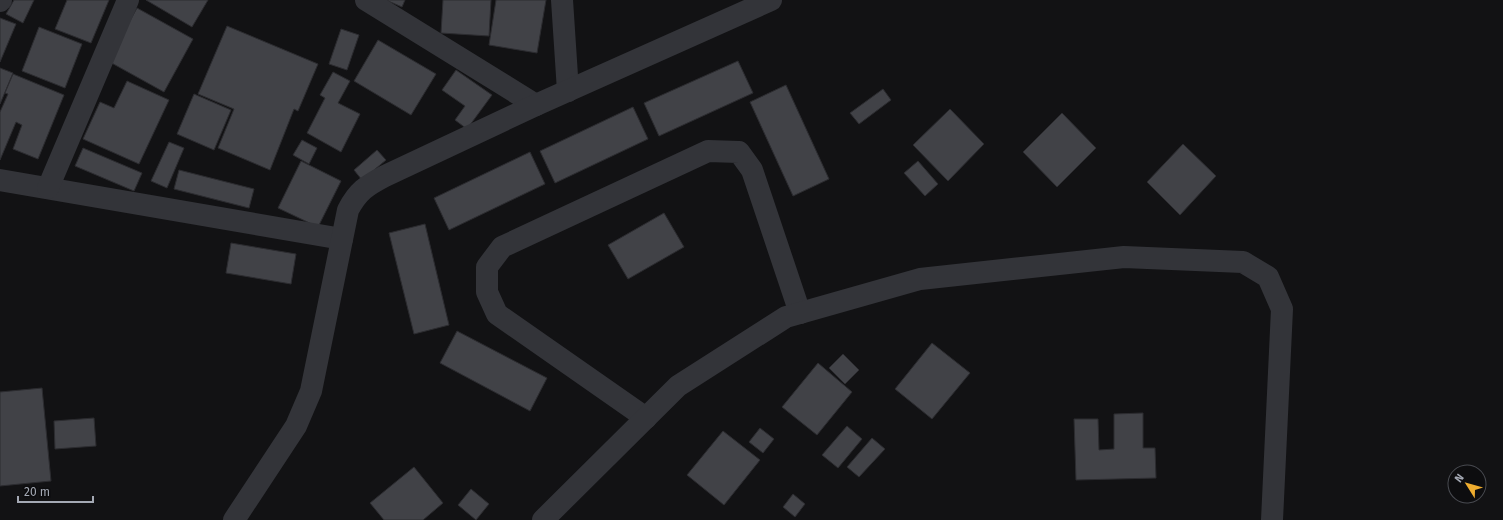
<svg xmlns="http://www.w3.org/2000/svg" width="1503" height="520" font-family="'Fira Sans',sans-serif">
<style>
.building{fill:#414247;stroke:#2c2c30}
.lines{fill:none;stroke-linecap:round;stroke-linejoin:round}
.minor{stroke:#333439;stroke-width:22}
</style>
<rect width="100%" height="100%" fill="#121214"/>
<g class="building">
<path d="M14 0H34L23 23 6 14Z"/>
<path d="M67 0H109L91 43 55 29Z"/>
<path d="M146 0H208L192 27Z"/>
<path d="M386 0H405L402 7Z"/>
<path d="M443 0H491L489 36 441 33Z"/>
<path d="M496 0H546L537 53 489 45Z"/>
<path d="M137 8 193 39 164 92 108 61Z"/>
<path d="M0 18 16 24 0 62Z"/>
<path d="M227 26 318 64 298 111 294 109 270 170 218 148 234 109 198 94Z"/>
<path d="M39 27 82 44 65 88 22 71Z"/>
<path d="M341 29 359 35 347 70 329 64Z"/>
<path d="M378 40 436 74 411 115 354 81Z"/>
<path d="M738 61 753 93 659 136 644 103Z"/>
<path d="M0 68 13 73 0 104Z"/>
<path d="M456 70 492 95 467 129 455 120 465 106 442 90Z"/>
<path d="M333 72 350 81 338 103 360 114 341 152 307 133 325 98 320 95Z"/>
<path d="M13 74 64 95 38 159 13 149 22 125 16 122 0 160V112L8 94 5 93Z"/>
<path d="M127 81 169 100 139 164 83 139 100 102 114 108Z"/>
<path d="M786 85 829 179 793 196 750 102Z"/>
<path d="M883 89 891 100 859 124 850 113Z"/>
<path d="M194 94 231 110 214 150 177 134Z"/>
<path d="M633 107 648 139 555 183 540 151Z"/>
<path d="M950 109 984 144 948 181 913 145Z"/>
<path d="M1062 113 1096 148 1057 187 1023 152Z"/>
<path d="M302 140 317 148 309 164 293 155Z"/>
<path d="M169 142 184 148 167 188 151 181Z"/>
<path d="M1183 144 1216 176 1180 215 1147 182Z"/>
<path d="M83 148 142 173 134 191 75 166Z"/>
<path d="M377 150 386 160 362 180 354 170Z"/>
<path d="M530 152 545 184 449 230 434 198Z"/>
<path d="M301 161 341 181 318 227 278 208Z"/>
<path d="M918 161 938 184 925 196 904 173Z"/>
<path d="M179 170 254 189 249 208 174 189Z"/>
<path d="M664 213 684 247 628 279 608 245Z"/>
<path d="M425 224 449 325 414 334 389 233Z"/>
<path d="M231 243 296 254 291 284 226 273Z"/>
<path d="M457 331 547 378 530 411 440 363Z"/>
<path d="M932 343 970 373 932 419 895 389Z"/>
<path d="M843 354 859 370 845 384 829 368Z"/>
<path d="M818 363 852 392 817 435 782 407Z"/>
<path d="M42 388 51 481 0 486V392Z"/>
<path d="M1143 413V448H1155L1156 478 1076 480 1074 419H1098L1099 450 1114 449V414Z"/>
<path d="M94 418 96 446 55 449 54 421Z"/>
<path d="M847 426 862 439 838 468 822 455Z"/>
<path d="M760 428 774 439 763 453 749 442Z"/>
<path d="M723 431 760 460 724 505 687 475Z"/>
<path d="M872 438 885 449 859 477 847 467Z"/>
<path d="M414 467 443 503 423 520H384L370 503Z"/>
<path d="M471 489 489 504 476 520 458 505Z"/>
<path d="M793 494 805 504 795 517 783 507Z"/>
</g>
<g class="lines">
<g class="minor">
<path d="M366 0 536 105"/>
<path d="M562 0 568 91"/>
<path d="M0 1 1 0"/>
<path d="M0 180 342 239"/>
<path d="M48 188 128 0"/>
<path d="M646 418 497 314 487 292V267L502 247 708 151 739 152 752 170 800 313"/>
<path d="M234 520 296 426 311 391 348 210C358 191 366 186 385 176L536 105 771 0"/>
<path d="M543 520 678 386 786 317 920 279 1124 257 1243 262 1268 277 1282 309 1272 520"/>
</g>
</g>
<g transform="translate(1467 484) rotate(307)"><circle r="19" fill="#0d0d0f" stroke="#494b51"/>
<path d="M0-3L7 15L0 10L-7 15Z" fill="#efad2f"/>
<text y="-6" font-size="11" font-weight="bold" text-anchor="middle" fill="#a4a9b4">N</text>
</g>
<path d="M18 496v6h75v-6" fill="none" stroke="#a4a9b4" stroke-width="2"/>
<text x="24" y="496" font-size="12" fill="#a4a9b4" stroke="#0d0d0f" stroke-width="3" paint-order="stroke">20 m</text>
</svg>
